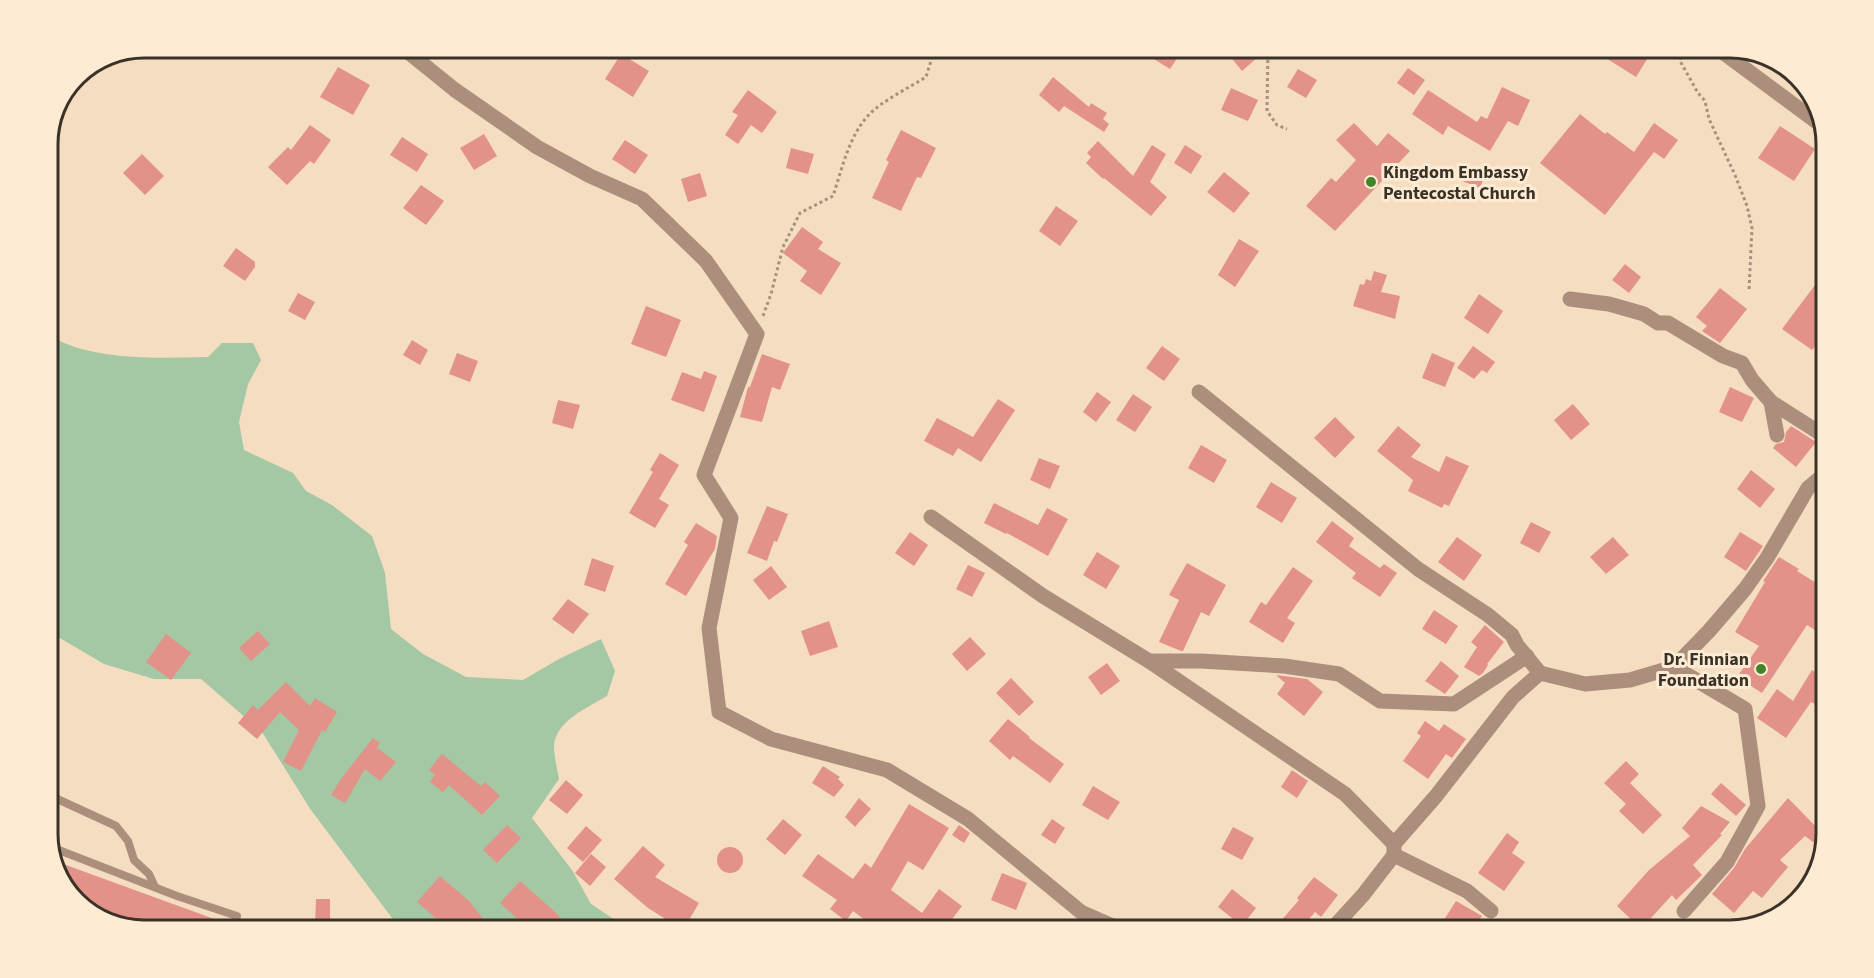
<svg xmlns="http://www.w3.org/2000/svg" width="1874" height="978" font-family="'Source Sans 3',sans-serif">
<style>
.green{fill:#a4c7a4}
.building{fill:#e39289}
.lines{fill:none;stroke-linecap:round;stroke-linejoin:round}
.path{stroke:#a3927d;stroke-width:3;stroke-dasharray:3 3;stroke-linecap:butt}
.lane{stroke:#ac8e7c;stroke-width:8}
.street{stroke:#ac8e7c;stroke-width:15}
.poi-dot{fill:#428529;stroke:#fdebd3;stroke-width:2}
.labels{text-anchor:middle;stroke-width:6;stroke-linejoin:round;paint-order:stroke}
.poi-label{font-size:18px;font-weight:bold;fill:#3b3227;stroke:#fdebd3;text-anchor:start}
.rim{fill:none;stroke:#3b3227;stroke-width:3}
</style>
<rect width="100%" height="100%" fill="#f4ddc0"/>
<path class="green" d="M48 336C58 340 68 345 78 348 120 360 165 358 208 357L222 343H253L261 360 248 384 239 422 244 450 293 473 306 491 332 505 372 536 385 573 391 629 423 654 466 677 523 680 559 659 601 639 615 671 607 696C589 707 555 721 554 746 554 756 557 768 559 779L532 818 572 870 591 904 624 926 635 930H401L311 810 262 732 201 679H154L104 664 48 631Z"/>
<g class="building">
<path d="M1136 48H1184L1170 69Z"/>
<path d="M1236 48H1268L1242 71 1229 55Z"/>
<path d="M1590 48H1654L1636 77Z"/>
<path d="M621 54 649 71 633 97 605 79Z"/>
<path d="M338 67 370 85 353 115 320 97Z"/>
<path d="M1408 68 1425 80 1414 95 1397 83Z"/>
<path d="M1298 69 1317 80 1306 98 1287 87Z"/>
<path d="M1053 77 1089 107 1091 103 1107 113 1103 119 1109 124 1104 132 1064 106 1059 112 1039 95Z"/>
<path d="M1502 87 1530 100 1518 126 1508 121 1490 151 1448 126 1443 135 1412 114 1428 90 1477 122 1481 116 1487 119Z"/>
<path d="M1231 88 1258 100 1248 121 1221 110Z"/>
<path d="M748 90 777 112 762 133 751 125 738 144 725 135 738 115 732 112Z"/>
<path d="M1580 114 1605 134 1607 132 1634 152 1654 123 1678 140 1664 159 1654 152 1605 215 1540 163Z"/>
<path d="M1354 123 1377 146 1388 133 1410 151 1335 231 1306 206 1331 178 1336 182 1356 160 1336 140Z"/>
<path d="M310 125 331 140 314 164 310 161 287 185 268 167 288 147 291 150Z"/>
<path d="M1780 126 1815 149 1794 181 1758 158Z"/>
<path d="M901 130 936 148 921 178 917 177 901 211 872 198 889 162 886 160Z"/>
<path d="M484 134 497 156 474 170 460 148Z"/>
<path d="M402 137 428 154 417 172 390 155Z"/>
<path d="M625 140 648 155 635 174 612 159Z"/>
<path d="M1098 141 1133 176 1152 145 1166 154 1150 182 1167 197 1151 216 1104 178 1103 179 1086 163 1091 157 1087 153Z"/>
<path d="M1185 145 1202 156 1191 174 1174 163Z"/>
<path d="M791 148 814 154 808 174 786 168Z"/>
<path d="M142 154 164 176 145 195 123 173Z"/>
<path d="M1467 168 1485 175 1480 188 1462 181Z"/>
<path d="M1224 172 1250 193 1234 213 1207 192Z"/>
<path d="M700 173 707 196 688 202 681 179Z"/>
<path d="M421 185 444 201 426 225 403 208Z"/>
<path d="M1056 206 1078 221 1060 246 1039 231Z"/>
<path d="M802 227 823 242 818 249 841 263 821 295 800 281 807 271 783 253Z"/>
<path d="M1239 239 1259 251 1235 287 1218 275Z"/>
<path d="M236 248 255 262V267L245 281 223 266Z"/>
<path d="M1625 264 1641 277 1629 293 1612 280Z"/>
<path d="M1374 271 1387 275 1381 292 1400 296 1395 319 1353 306 1360 284 1364 285 1366 279 1371 281Z"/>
<path d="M1815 285 1826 293V331L1812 350 1782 329Z"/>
<path d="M1720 288 1747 309 1720 343 1702 331 1707 326 1696 317Z"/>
<path d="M298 293 315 302 305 320 288 311Z"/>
<path d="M1479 294 1503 311 1488 334 1464 318Z"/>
<path d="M646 306 681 320 666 357 631 344Z"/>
<path d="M412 340 428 350 420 365 403 355Z"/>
<path d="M1162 346 1180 359 1164 381 1146 368Z"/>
<path d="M1473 346 1495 362 1487 373 1482 370 1474 379 1457 368Z"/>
<path d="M457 353 478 361 470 382 449 374Z"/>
<path d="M1432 353 1455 363 1445 387 1422 378Z"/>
<path d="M762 354 790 364 780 390 772 387 762 422 740 417 748 387H750Z"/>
<path d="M704 371 717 376 704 412 671 400 682 372 701 379Z"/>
<path d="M1730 387 1754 398 1742 422 1719 412Z"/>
<path d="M1097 392 1111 402 1096 422 1083 412Z"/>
<path d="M1133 394 1152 407 1135 432 1116 420Z"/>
<path d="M998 399 1015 410 981 462 958 448 953 456 924 441 937 418 973 437Z"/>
<path d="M558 400 580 405 573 429 552 423Z"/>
<path d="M1573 404 1590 424 1571 440 1554 420Z"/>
<path d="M1335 417 1355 437 1335 458 1314 438Z"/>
<path d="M1398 426 1421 445 1411 457 1439 472 1446 456 1469 466 1449 506 1444 504 1442 508 1408 491 1413 480 1377 451Z"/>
<path d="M1791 426 1816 442 1796 467 1773 448 1776 444 1784 442 1786 432Z"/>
<path d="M1201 445 1227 460 1214 483 1188 468Z"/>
<path d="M660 453 679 465 659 499 669 505 655 528 629 513 653 472 650 470Z"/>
<path d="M1039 458 1060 466 1050 489 1030 480Z"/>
<path d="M1751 470 1775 489 1760 508 1737 489Z"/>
<path d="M1271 482 1297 498 1282 523 1256 507Z"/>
<path d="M994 503 1038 525 1047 508 1068 519 1048 556 1007 533 1006 534 984 523Z"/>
<path d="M767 506 788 514 777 542 774 541 767 561 747 553Z"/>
<path d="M1332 521 1354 538 1349 546 1380 568 1384 564 1397 573 1380 597 1352 578 1356 573 1316 542Z"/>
<path d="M1531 522 1551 532 1539 553 1520 543Z"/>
<path d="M696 523 717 536 715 549 686 596 665 584 688 545 684 542Z"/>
<path d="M910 532 928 545 914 566 895 553Z"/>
<path d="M1740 532 1763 546 1746 571 1724 557Z"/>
<path d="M1457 537 1482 555 1464 581 1438 562Z"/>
<path d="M1613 537 1629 555 1606 574 1590 557Z"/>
<path d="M1097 552 1120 566 1106 589 1083 575Z"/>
<path d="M1779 557 1799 569 1797 571 1826 589V637L1807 625 1762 693 1737 677 1759 646 1735 632 1765 582 1763 581Z"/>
<path d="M592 558 614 566 605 592 584 585Z"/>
<path d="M1187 563 1226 585 1209 616 1201 612 1183 651H1181L1159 642 1179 600 1169 595Z"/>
<path d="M968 565 985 573 972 597 956 589Z"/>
<path d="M771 566 787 587 769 600 753 580Z"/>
<path d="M1293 567 1313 581 1287 618 1295 623 1283 643 1249 622 1261 602 1266 605Z"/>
<path d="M568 599 589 614 573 634 552 619Z"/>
<path d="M1434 610 1458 626 1446 644 1422 629Z"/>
<path d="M829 621 838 647 810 656 801 631Z"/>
<path d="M1485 625 1504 642 1487 664 1488 665 1483 673 1479 676 1464 667 1477 647 1471 642Z"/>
<path d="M258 631 270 644 251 661 239 648Z"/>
<path d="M166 634 191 653 171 680 146 662Z"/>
<path d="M970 637 986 654 967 671 952 654Z"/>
<path d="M1441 661 1459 676 1445 694 1425 681Z"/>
<path d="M1107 663 1120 681 1101 695 1088 677Z"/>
<path d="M1812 670 1826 679V699L1821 707 1811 702 1786 738 1757 718 1777 689 1793 701Z"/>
<path d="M1276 675 1307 679 1323 692 1304 716 1277 694 1285 683Z"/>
<path d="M1011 678 1034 702 1019 716 996 693Z"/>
<path d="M286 682 310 706 315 698 337 712 325 732 322 730 301 771 283 762 299 730 280 712 257 739 238 723 253 705 258 710Z"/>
<path d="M1008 719 1030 737 1029 738 1064 764 1050 783 1013 756 1010 760 989 741Z"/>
<path d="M1425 721 1439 731 1444 724 1466 739 1452 758 1446 754 1428 779 1403 761 1421 736 1417 733Z"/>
<path d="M373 738 380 743 377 748 396 762 380 781 365 769 345 803 331 795 341 779Z"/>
<path d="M442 754 481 786 485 782 500 796 482 815 449 785 443 792 430 782 435 775 429 770Z"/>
<path d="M1626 761 1639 774 1630 783 1662 815 1643 834 1619 811 1626 804 1604 783Z"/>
<path d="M823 766 840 777 838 779 844 785 834 797 812 783Z"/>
<path d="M1292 770 1308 781 1297 798 1281 787Z"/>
<path d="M566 780 583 795 567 814 549 800Z"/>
<path d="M1721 783 1746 805 1736 816 1711 794Z"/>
<path d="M1093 786 1120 802 1108 820 1082 805Z"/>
<path d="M859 798 871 809 855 827 845 817Z"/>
<path d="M1788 798 1825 836 1822 849 1805 836 1780 860 1788 867 1762 898 1753 891 1734 913 1712 894 1734 868 1745 849Z"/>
<path d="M909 804 949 828 923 870 908 861 891 890 922 913 939 889 962 906 944 930H878L853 911 846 921 830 909 837 900 802 876 818 854 853 879 865 863 871 868Z"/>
<path d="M1701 806 1730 822 1720 834 1722 835 1693 865 1702 875 1676 900 1672 895 1641 929 1617 906 1649 870 1690 836 1682 828Z"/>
<path d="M783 819 802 835 785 855 766 839Z"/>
<path d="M1052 819 1065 828 1055 844 1041 835Z"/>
<path d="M507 825 521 838 497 863 483 850Z"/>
<path d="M959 825 970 833 964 843 952 835Z"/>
<path d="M586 826 602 840 583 862 567 848Z"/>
<path d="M1233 827 1254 838 1242 860 1221 849Z"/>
<path d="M1507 833 1519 842 1512 853 1525 862 1504 891 1478 873Z"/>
<path d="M643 846 665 865 655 877 699 903 683 930 648 908 614 879Z"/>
<circle cx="730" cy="860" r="13"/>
<path d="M591 854 606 867 590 886 575 873Z"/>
<path d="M55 861 228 924 227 930H145L93 913 64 887Z"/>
<path d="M1002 873 1027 883 1016 910 991 900Z"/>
<path d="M440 876 469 901 492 930H456L448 921 445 926 417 902Z"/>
<path d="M1314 877 1338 895 1321 917 1315 912 1300 930H1273L1299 900 1297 898Z"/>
<path d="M520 881 555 912 571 930H530L500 903Z"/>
<path d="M1232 889 1256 908 1242 926 1218 907Z"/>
<path d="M316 899H330V925H315Z"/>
<path d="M1456 901 1482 916 1473 930H1454L1442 923Z"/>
</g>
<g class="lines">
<g class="path">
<path d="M1268 48 1267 111 1277 125 1287 129"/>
<path d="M1687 48 1682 50 1680 61 1698 93 1705 101 1709 119 1735 175 1747 206 1752 228 1749 291"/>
<path d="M763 316 771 294 783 247 800 213 833 196C843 166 850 130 875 109 890 97 910 87 926 77L935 48"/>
</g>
<g class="lane">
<path d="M53 797 116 826 128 841 134 860 149 874 155 887"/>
<path d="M51 847 177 896 237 916 233 930"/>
</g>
<g class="street">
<path d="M403 48 455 90 537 147 590 176 642 199 706 261 757 334 704 475 731 518 709 628 719 712 771 739 887 770 968 819 1081 912 1122 930"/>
<path d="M1717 48 1821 125"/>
<path d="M1570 299 1609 304 1644 314 1658 323H1668L1723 356 1742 363 1752 380 1771 402 1777 435"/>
<path d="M1199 392 1418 569 1488 615 1512 635 1517 645 1540 673 1513 697 1436 796 1394 844V855L1467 891 1491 911"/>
<path d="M1771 402 1826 437"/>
<path d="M931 517 1043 596 1149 661 1345 794 1394 844"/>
<path d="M1149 661H1201L1284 666 1339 674 1380 701 1454 704 1527 656"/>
<path d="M1540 673 1585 684 1630 680 1674 667"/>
<path d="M1684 911 1727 862 1758 806 1745 709 1674 667 1709 631 1745 589 1767 558 1808 488 1826 473"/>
<path d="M1331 930 1363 895 1394 855"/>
</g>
</g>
<g class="poi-dot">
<circle cx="1371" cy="182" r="6"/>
<circle cx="1761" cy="669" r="6"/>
</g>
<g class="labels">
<g class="poi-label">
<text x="1383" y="178">Kingdom Embassy<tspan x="1383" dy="21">Pentecostal Church</tspan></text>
<text x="1749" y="665" text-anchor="end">Dr. Finnian<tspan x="1749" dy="21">Foundation</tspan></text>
</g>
</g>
<path d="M0 0H1874V978H0ZM144 58H1730A86 86 0 0 1 1816 144V834A86 86 0 0 1 1730 920H144A86 86 0 0 1 58 834V144A86 86 0 0 1 144 58Z" fill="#fdebd3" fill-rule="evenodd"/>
<path class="rim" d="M144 58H1730A86 86 0 0 1 1816 144V834A86 86 0 0 1 1730 920H144A86 86 0 0 1 58 834V144A86 86 0 0 1 144 58Z"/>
</svg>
